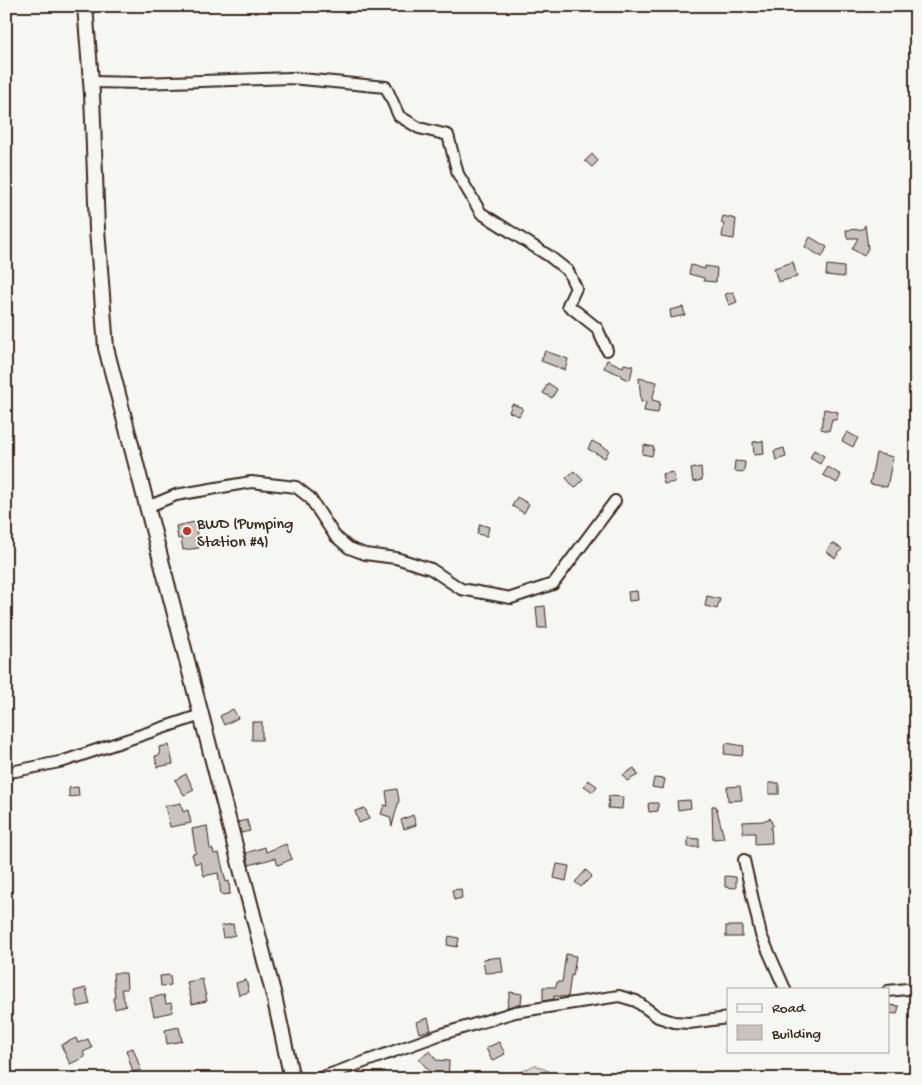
<svg xmlns="http://www.w3.org/2000/svg" width="922" height="1085" font-family="'Gochi Hand',sans-serif">
<style>
.green{fill:#dad9d3;stroke:#8a8278}
.building{fill:#c8c3be;stroke:#3b2a1e}
.lines{fill:none;stroke-linecap:round;stroke-linejoin:round}
.street-casing{stroke:#3b2a1e;stroke-width:14}
.secondary-casing{stroke:#3b2a1e;stroke-width:18}
.street{stroke:#f6f6f2;stroke-width:10}
.secondary{stroke:#f6f6f2;stroke-width:14}
.poi-dot{fill:#c8321e;stroke:#f6f6f2;stroke-width:2}
.labels{text-anchor:middle;stroke-width:4;stroke-linejoin:round;paint-order:stroke}
.poi-label{font-size:16px;fill:#3b2a1e;stroke:#f6f6f2;text-anchor:start}
</style>
<rect width="100%" height="100%" fill="#f6f6f2"/>
<filter id="ink" filterUnits="userSpaceOnUse"><feTurbulence type="fractalNoise" baseFrequency=".02" numOctaves="2"/><feDisplacementMap in="SourceGraphic" scale="10" xChannelSelector="R" yChannelSelector="G"/><feConvolveMatrix kernelMatrix="1 2 1 2 8 2 1 2 1" color-interpolation-filters="sRGB"/></filter>
<g filter="url(#ink)">
<path class="green" d="M535 1065 567 1079H505Z"/>
<g class="building">
<path d="M592 154 598 161 592 167 585 161Z"/>
<path d="M723 216 736 219 734 239 722 237 724 224 721 223Z"/>
<path d="M865 225 868 248 864 256 852 249 858 238H847L846 230 863 229Z"/>
<path d="M810 237 827 247 822 257 805 247Z"/>
<path d="M793 262 797 277 778 282 774 268Z"/>
<path d="M691 265 705 269V266L717 268 716 282 704 281V278L689 274Z"/>
<path d="M827 265 844 267V277L826 275Z"/>
<path d="M733 292 737 302 729 305 725 294Z"/>
<path d="M683 307 685 315 671 318 670 310Z"/>
<path d="M545 351 568 359 565 370 541 361Z"/>
<path d="M607 360 623 367 624 364 633 366 630 380 621 377V375L604 368Z"/>
<path d="M639 378 657 382 652 400 660 402 658 413 644 411 646 401 641 402Z"/>
<path d="M548 383 557 389 552 398 543 393Z"/>
<path d="M512 404 523 408 519 416 509 412Z"/>
<path d="M824 409 838 412 836 420 832 419 829 431 821 429Z"/>
<path d="M847 432 858 438 853 447 842 441Z"/>
<path d="M592 441 609 450 605 458 588 449Z"/>
<path d="M763 441 764 454 754 455 753 442Z"/>
<path d="M644 445 654 447 652 456 642 454Z"/>
<path d="M784 448 786 457 776 460 774 451Z"/>
<path d="M814 450 824 456 820 464 810 458Z"/>
<path d="M876 453 893 457 887 487 870 484Z"/>
<path d="M735 461 745 462 744 472 734 471Z"/>
<path d="M701 467 702 480 693 482 691 469Z"/>
<path d="M828 467 841 475 837 483 823 475Z"/>
<path d="M574 471 583 480 575 488 566 478Z"/>
<path d="M673 472 675 482 664 484 662 474Z"/>
<path d="M517 497 529 504 524 513 512 506Z"/>
<path d="M195 522 199 548 183 550 181 538 178 539 176 526Z"/>
<path d="M480 524 489 527 487 536 477 534Z"/>
<path d="M833 543 842 549 835 558 826 551Z"/>
<path d="M637 591 638 600 629 601 628 592Z"/>
<path d="M707 596 720 599 717 609 705 606Z"/>
<path d="M545 606 547 628H538L536 607Z"/>
<path d="M233 709 238 718 224 725 220 716Z"/>
<rect x="252" y="722" width="10" height="18"/>
<path d="M726 743 744 746 742 756 724 754Z"/>
<path d="M169 745 173 764 157 767 155 756 160 755 159 747Z"/>
<path d="M634 768 638 775 627 781 623 775Z"/>
<path d="M186 774 194 790 184 795 175 780Z"/>
<path d="M654 778 665 779 663 789 652 787Z"/>
<path d="M588 780 597 786 593 792 584 786Z"/>
<rect x="769" y="783" width="10" height="11"/>
<path d="M740 786 742 800 728 801 727 787Z"/>
<path d="M78 787 79 796 69 797V788Z"/>
<path d="M397 789 399 800 392 826 390 817 381 814 384 805 388 806 386 791Z"/>
<path d="M609 796 623 797 622 809 608 808Z"/>
<path d="M690 800 691 808 678 810 677 801Z"/>
<path d="M181 803 183 812 188 810 191 823 170 827 165 806Z"/>
<path d="M650 803H658V811L649 812 648 804Z"/>
<path d="M712 806H716L724 838 713 839Z"/>
<path d="M365 808 369 819 359 823 355 811Z"/>
<path d="M413 815 416 825 404 829 401 820Z"/>
<path d="M770 818 773 826 771 827 772 843 755 844V833H743V822L763 821Z"/>
<path d="M247 820 250 831 241 833 238 822Z"/>
<path d="M207 826 210 849H213L214 854 219 853 226 882 229 881 230 894 221 895 218 873 204 876 200 862 195 864 192 854 196 853 192 829Z"/>
<path d="M688 838 699 839V847H688Z"/>
<path d="M286 844 292 859 278 865 275 858 249 865 246 853 265 847 266 852Z"/>
<path d="M557 864 569 866 566 881 554 878Z"/>
<path d="M586 870 592 876 581 887 575 882Z"/>
<path d="M725 876 736 877V888L725 887Z"/>
<path d="M461 889 462 898 454 900 452 890Z"/>
<path d="M233 924 235 935 223 938 221 926Z"/>
<rect x="726" y="926" width="16" height="11"/>
<path d="M449 936 459 938 457 947 447 945Z"/>
<path d="M566 954 576 956 573 976 571 975 568 997 554 996V999L543 1001V987H556L557 982H562Z"/>
<path d="M501 957 503 972 485 973 483 959Z"/>
<path d="M113 973H126L127 989H121L126 1006 115 1009 113 998 115 997Z"/>
<path d="M170 975 171 985 161 986 160 976Z"/>
<path d="M202 979 207 1001 192 1004 187 982Z"/>
<path d="M246 980 249 992 239 995 236 983Z"/>
<path d="M86 988 90 1004 78 1007 74 991Z"/>
<path d="M510 992 522 994 521 1004 507 1007Z"/>
<path d="M164 995 166 1004 171 1003 173 1012 154 1016 150 998Z"/>
<path d="M888 1005 899 1006 897 1014 888 1013Z"/>
<path d="M428 1018 431 1030 419 1033 416 1022Z"/>
<path d="M179 1027 182 1041 167 1044 165 1030Z"/>
<path d="M76 1038 78 1043 88 1039 92 1048 83 1052 85 1057 70 1064 61 1045Z"/>
<path d="M499 1042 505 1054 492 1061 486 1048Z"/>
<path d="M133 1048 141 1070 133 1072 126 1050Z"/>
<path d="M430 1051 436 1060 449 1061 448 1079H429L430 1072 419 1059Z"/>
</g>
<g class="lines">
<defs>
<g id="street">
<path d="M91 82 141 83 291 78 386 87 399 116 419 128 448 135 458 174 481 213 549 256 568 271 576 288 568 305 597 328 607 350"/>
<path d="M147 507 176 495 251 482 296 487 310 498 335 536 349 548 365 554 396 558 431 569 461 589 511 598 553 584 615 501"/>
<path d="M6 773 64 761 201 715"/>
<path d="M744 860 761 935 785 989"/>
<path d="M888 991 916 988"/>
<path d="M317 1079 439 1035 515 1012 619 996 636 1001 658 1017 674 1022 689 1023 728 1018"/>
</g>
<path id="secondary" d="M85 6 92 94 97 229 106 348 274 996 292 1079"/>
</defs>
<use href="#street" class="street-casing"/>
<use href="#secondary" class="secondary-casing"/>
<use href="#street" class="street"/>
<use href="#secondary" class="secondary"/>
</g>
</g>
<circle class="poi-dot" cx="187" cy="531" r="5"/>
<g class="labels">
<g class="poi-label">
<text x="197" y="528">BWD (Pumping<tspan x="197" dy="18">Station #4)</tspan></text>
</g>
</g>
<rect width="922" height="1085" fill="none" stroke="#f6f6f2" stroke-width="25"/>
<rect x="12" y="12" width="897" height="1060" fill="none" stroke="#3b2a1e" stroke-width="2" filter="url(#ink)"/>
<rect x="727" y="988" width="162" height="65" fill="#f6f6f2" stroke="#aba49d"/>
<rect x="737" y="1004" width="25" height="8" fill="#f6f6f2" stroke="#aba49d"/>
<text x="772" y="1012" font-size="15" fill="#3b2a1e">Road</text>
<rect x="737" y="1025" width="25" height="15" fill="#c8c3be" stroke="#aba49d"/>
<text x="772" y="1038" font-size="15" fill="#3b2a1e">Building</text>
</svg>
